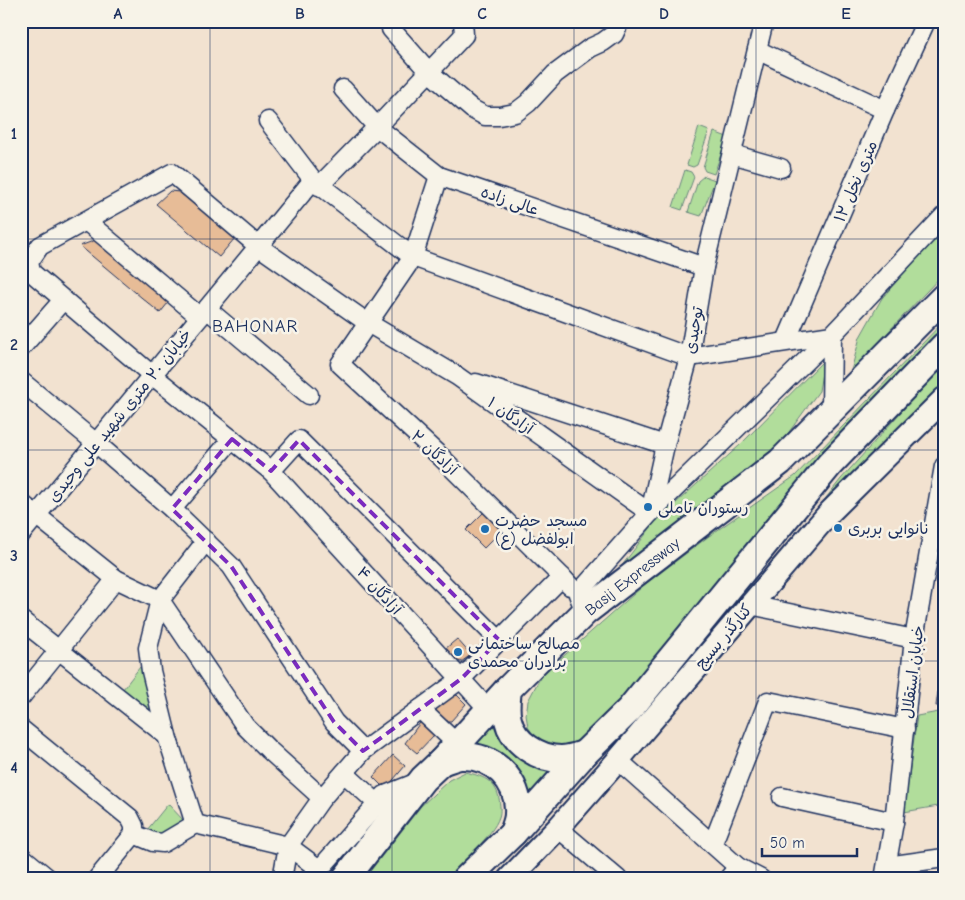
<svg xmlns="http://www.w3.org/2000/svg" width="965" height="900" font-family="'Comic Neue','Playpen Sans Arabic',sans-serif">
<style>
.green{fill:#b1dd9b;stroke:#66867c}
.building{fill:#e7bc97;stroke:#1b2f5e}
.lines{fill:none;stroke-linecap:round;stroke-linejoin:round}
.minor-casing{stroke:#1b2f5e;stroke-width:21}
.major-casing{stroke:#1b2f5e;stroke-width:26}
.highway-casing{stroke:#1b2f5e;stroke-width:30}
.minor{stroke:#f7f3e8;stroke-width:18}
.major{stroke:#f7f3e8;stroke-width:22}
.highway{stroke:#f7f3e8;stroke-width:26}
.marked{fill:none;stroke:#7b2cbf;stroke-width:4;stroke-dasharray:10 6;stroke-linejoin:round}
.grid{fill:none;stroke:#1b2f5e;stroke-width:1;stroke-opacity:0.55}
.poi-dot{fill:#1f6fb2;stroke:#f7f3e8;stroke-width:2}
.labels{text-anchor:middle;stroke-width:5;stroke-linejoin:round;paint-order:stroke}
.street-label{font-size:16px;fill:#1b2f5e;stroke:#f7f3e8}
.poi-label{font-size:16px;fill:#1b2f5e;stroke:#f7f3e8;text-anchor:start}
.neighbourhood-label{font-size:18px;letter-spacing:1px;fill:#1b2f5e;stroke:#f7f3e8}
.neatline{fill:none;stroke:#1b2f5e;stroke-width:2}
.grid-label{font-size:16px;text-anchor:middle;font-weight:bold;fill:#1b2f5e}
</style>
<rect width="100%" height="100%" fill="#f2e2d0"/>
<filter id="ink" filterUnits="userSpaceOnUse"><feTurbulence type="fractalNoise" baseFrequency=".02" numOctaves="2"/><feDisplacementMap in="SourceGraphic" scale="10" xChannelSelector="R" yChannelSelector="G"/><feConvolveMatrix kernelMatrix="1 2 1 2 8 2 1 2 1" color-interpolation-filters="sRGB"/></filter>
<g filter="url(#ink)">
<g class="green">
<path d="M699 127 709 131 697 165 693 167 687 165Z"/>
<path d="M714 132 727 137 714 174 705 171 703 167Z"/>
<path d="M685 170 691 172 694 177 682 210 673 207Z"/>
<path d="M704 176 715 180 701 216 688 212 698 181Z"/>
<path d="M944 228V273L851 371 860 337 882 298Z"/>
<path d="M944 321V330L831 449 666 651 592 732 571 746 558 747 547 744 535 737 528 727 526 715 528 701 541 676 643 586 709 536 795 476Z"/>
<path d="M824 360 819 391 789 432 765 460 605 588 655 522 740 445Z"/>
<path d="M944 370V390L753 590 841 479 935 374Z"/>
<path d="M140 667 155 703 152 712 149 713 123 689Z"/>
<path d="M500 711 561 766 525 804 465 749Z"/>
<path d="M944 711V805L904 812 917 716Z"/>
<path d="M465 772C482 776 495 780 499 798 500 804 501 812 499 817 493 836 460 864 446 879H364L421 806 449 780Z"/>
<path d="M168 804 185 822 160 836 147 830Z"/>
</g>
<g class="building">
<path d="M170 191 179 192 235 238 219 257 156 204Z"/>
<path d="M101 238 172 298 160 313 80 246Z"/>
<path d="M486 510 504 528 484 548 466 530Z"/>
<path d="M457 639 471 655 461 662 454 660 445 649Z"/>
<path d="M944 646V705L936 706Z"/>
<path d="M457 695 466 704 451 721H446L433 710 434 705Z"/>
<path d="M422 720 434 730V735L417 753 405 743Z"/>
<path d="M393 755 405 766 388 786 383 787 373 777Z"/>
</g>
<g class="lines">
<defs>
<g id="minor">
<path d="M391 29 429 72 472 109 485 116H499L515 113 528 103 555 74 590 48 603 42 614 34 620 21"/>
<path d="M757 50 885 110"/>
<path d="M343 89 377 127 439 176 704 267"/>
<path d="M268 121 313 180 413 257 689 357 832 335"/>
<path d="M732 154 781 168"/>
<path d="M439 176 413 257 340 364 442 458 562 577"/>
<path d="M319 186 377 127 464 35 463 21"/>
<path d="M86 221 200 317"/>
<path d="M207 309 309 395"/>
<path d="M786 341 885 110 926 21"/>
<path d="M21 348 63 300"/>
<path d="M21 381 96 443 172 509 231 566 334 722 363 751"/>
<path d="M476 383 665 445"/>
<path d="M831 411 832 335"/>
<path d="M271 471 299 440 499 640"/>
<path d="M21 503 116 579 160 600 245 726 269 750 322 798"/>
<path d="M172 509 232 439"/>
<path d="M21 534 313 180"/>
<path d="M750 605 914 639"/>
<path d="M585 612 578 594 650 513 665 445 689 357 704 267 764 21"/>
<path d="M21 620 167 736"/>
<path d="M21 697 116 579"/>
<path d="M420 709 457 744"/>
<path d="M488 709 271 471 152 375 31 272 29 262 40 246 172 173 258 246 368 323 457 376 650 513 832 335 944 216"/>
<path d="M21 729 130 818 134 826V834L153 842 163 843 195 824"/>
<path d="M618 760 738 867 761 879"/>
<path d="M344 773 377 803"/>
<path d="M782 797 894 822"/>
<path d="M195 824 167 736 151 671 148 648 160 600 206 541"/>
<path d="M195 824 288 846 319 869"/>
<path d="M558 828 618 879"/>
<path d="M713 843 768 701 905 729"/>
<path d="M21 856 49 879"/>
<path d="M887 866 944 858"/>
<path d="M97 879 134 834"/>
<path d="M282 879 288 846 322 798 363 751 461 679 562 577 570 586"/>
<path d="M311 879 385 795 420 781"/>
<path d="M728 879 738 867"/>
<path d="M884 879 894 822 914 639 944 466"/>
</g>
<path id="major" d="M509 879 558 828 618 760 830 512 944 399"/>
<g id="highway">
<path d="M508 689C507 699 505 709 508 720 513 743 539 759 561 759 569 759 577 756 584 754"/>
<path d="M441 762C447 760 454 757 460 756 493 754 520 781 518 814 518 820 515 827 513 833"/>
<path d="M345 879 423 779 441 762 508 689 585 612 780 462 944 297"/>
<path d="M466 879 513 833 584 754 629 710 830 464 944 346"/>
</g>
</defs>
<use href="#minor" class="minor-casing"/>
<use href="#major" class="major-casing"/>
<use href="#highway" class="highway-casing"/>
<use href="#minor" class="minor"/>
<use href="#major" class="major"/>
<use href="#highway" class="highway"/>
</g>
</g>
<path class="marked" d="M232 439 271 471 299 440 499 640 461 679 363 751 334 722 231 566 172 509Z"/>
<path class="grid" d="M210 21V879M392 21V879M574 21V879M756 21V879M21 239H944M21 450H944M21 661H944"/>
<g class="poi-dot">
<circle cx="648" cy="507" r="5"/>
<circle cx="838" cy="528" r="5"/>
<circle cx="485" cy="529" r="5"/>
<circle cx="458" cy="652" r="5"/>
</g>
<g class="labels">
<g class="street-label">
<text transform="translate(855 181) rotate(-67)" y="6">۱۲ متری نخل</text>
<text transform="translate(510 200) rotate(19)" y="6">عالی زاده</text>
<text transform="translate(693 330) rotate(-80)" y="6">توحیدی</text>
<text transform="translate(119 415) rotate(-51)" y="6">خیابان ۲۰ متری شهید علی وحیدی</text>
<text transform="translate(511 415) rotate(35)" y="6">آزادگان ۱</text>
<text transform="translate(435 452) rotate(43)" y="6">آزادگان ۲</text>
<text transform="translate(632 576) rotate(-38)" y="6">Basij Expressway</text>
<text transform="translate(380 590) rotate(48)" y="6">آزادگان ۴</text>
<text transform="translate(723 636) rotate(-50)" y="6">کنارگذر بسیج</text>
<text transform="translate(912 672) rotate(-83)" y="6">خیابان استقلال</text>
</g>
<g class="poi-label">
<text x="658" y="513">رستوران تاملی</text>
<text x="495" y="526">مسجد حضرت<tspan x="495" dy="18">ابولفضل (ع)</tspan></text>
<text x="848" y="534">نانوایی بربری</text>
<text x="468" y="649">مصالح ساختمانی<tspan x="468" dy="18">برادران محمدی</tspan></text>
</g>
<g class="neighbourhood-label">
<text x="255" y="332">BAHONAR</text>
</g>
</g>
<rect width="965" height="900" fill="none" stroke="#f7f3e8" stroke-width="55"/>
<path d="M762 848v8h95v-8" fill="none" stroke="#1b2f5e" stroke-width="2.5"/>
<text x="770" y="848" font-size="15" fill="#1b2f5e" stroke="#f7f3e8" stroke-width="4" paint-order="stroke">50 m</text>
<rect x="28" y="28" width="910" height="844" class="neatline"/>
<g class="grid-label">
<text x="118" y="19">A</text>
<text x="300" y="19">B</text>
<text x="482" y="19">C</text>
<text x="664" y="19">D</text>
<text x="846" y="19">E</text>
<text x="14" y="139">1</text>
<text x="14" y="350">2</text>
<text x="14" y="561">3</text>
<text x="14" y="773">4</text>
</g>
</svg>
